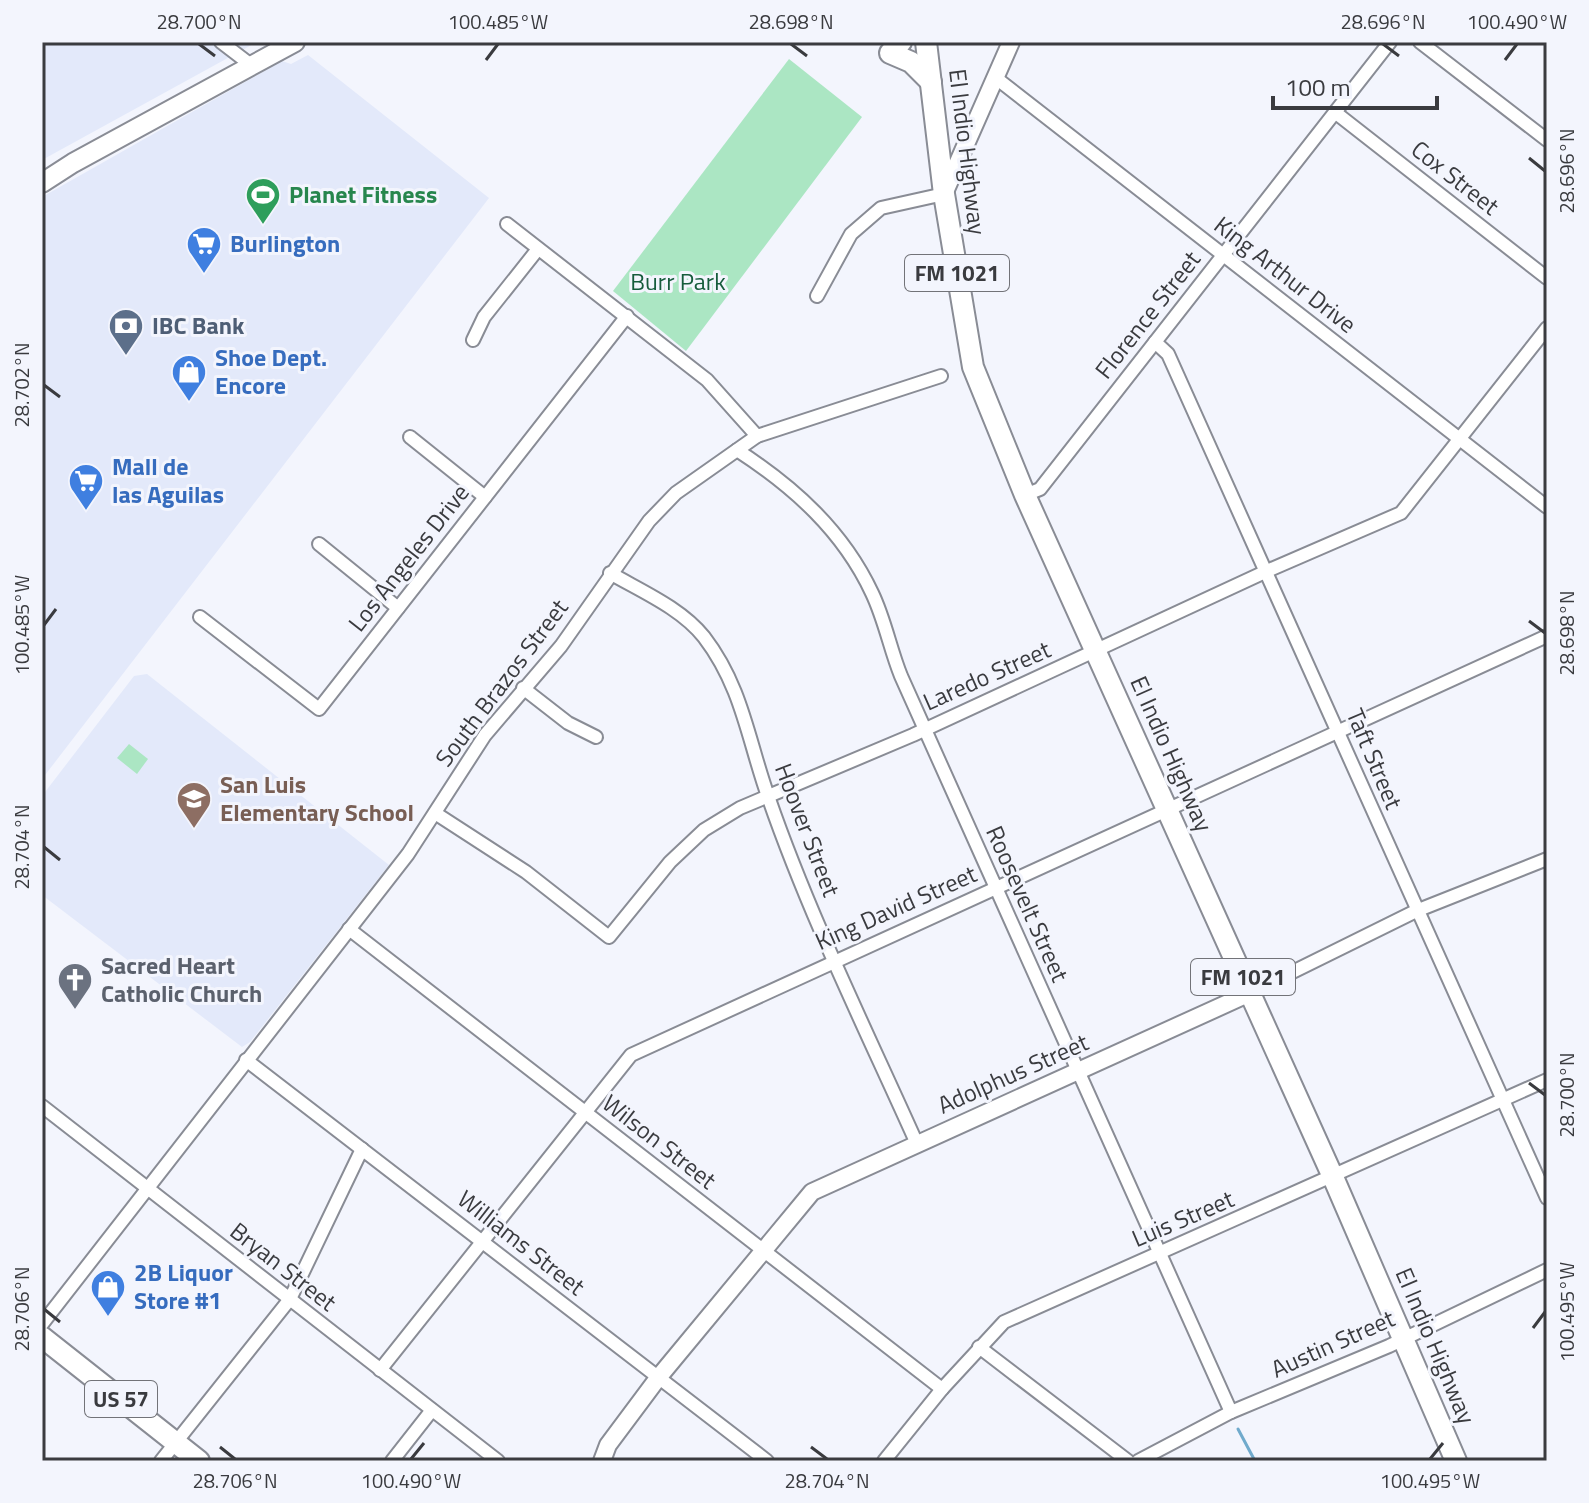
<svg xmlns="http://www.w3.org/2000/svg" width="1589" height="1503" font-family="'Titillium Web',sans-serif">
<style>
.built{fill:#e3e9fa}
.green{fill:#abe6c3}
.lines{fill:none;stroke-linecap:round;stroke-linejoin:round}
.stream{stroke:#70aacc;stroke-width:3}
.minor-casing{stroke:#898c95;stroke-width:16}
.tertiary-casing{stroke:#898c95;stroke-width:20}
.secondary-casing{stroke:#898c95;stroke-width:22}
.primary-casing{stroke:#898c95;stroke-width:24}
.minor{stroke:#fff;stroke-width:12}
.tertiary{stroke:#fff;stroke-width:16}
.secondary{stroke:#fff;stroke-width:18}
.primary{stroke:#fff;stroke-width:20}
.ticks{fill:none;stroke:#3a3b3f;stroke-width:3}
.labels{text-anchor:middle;stroke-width:6;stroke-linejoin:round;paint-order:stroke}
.shield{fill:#f3f5fd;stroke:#727378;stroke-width:2}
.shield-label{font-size:22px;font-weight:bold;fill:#3a3b3f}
.street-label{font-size:24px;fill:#3a3b3f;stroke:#f3f5fd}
.leisure-label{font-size:24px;font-weight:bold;fill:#27864d;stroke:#f3f5fd;text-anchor:start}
.shop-label{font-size:24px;font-weight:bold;fill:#366cbe;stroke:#f3f5fd;text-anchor:start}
.park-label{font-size:24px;fill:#165c3c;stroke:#f3f5fd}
.service-label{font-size:24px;font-weight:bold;fill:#4e5e75;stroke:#f3f5fd;text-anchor:start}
.education-label{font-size:24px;font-weight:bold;fill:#785e54;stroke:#f3f5fd;text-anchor:start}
.worship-label{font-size:24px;font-weight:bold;fill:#5b616d;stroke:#f3f5fd;text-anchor:start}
.neatline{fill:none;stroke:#3a3b3f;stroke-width:3}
.ticks-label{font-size:20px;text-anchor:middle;fill:#3a3b3f}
</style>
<rect width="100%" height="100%" fill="#f3f5fd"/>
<g class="built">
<path d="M42 42H257L42 160Z"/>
<path d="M308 55 489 198 42 779V197L282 61 291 64Z"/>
<path d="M147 674 389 865 250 1042 242 1047 42 895V796L134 676Z"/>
</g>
<g class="green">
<path d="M789 59 862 117 686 351 613 291Z"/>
<path d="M129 744 148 759 137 774 117 758Z"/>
</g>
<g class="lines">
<path class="stream" d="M1238 1429 1255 1461"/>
<defs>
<g id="minor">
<path d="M221 42 251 65"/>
<path d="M1420 42 1547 140"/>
<path d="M996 78 1547 507"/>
<path d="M1336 113 1547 278"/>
<path d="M507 224 707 380 757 436"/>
<path d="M817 296 851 234 881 208 944 194"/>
<path d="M473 340 484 317 538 249"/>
<path d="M1155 342 1168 354 1547 1198"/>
<path d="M410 437 485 497"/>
<path d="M737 450C794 487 843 531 872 593 885 620 890 649 901 676L1231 1412"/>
<path d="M1025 495 1040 489 1390 42"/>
<path d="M319 544 398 608"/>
<path d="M610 573C641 591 681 608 704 637 743 688 748 741 769 799 810 917 866 1030 917 1144"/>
<path d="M200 617 319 709 627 316"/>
<path d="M523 688 568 723 596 737"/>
<path d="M435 813 526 872 609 937 670 862 704 830 740 808 913 735 1267 571 1401 513 1547 328"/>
<path d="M349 929 942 1389"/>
<path d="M1250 993 1416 911 1547 859"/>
<path d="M246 1060 767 1461"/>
<path d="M42 1106 498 1461"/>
<path d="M42 1324 408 854 485 735 561 646 649 521 676 493 757 436 941 376"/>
<path d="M979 1347 1128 1461"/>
<path d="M380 1370 631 1055 1547 636"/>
<path d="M161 1461 290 1299 362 1149"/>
<path d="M392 1461 432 1410"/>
<path d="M884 1461 942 1389 1004 1322 1547 1080"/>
<path d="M1138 1461 1231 1412 1389 1346 1547 1270"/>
</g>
<g id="tertiary">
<path d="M944 194 1011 42"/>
<path d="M602 1461 608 1445 658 1378 812 1192 1250 993"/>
</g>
<path id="secondary" d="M42 183 73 163 295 42"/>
<g id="primary">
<path d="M901 42 890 53 911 62 931 82"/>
<path d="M926 42 944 194 973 367 1025 495 1333 1177 1456 1461"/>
<path d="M42 1337 199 1461"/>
</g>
</defs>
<use href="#minor" class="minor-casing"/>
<use href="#tertiary" class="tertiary-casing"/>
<use href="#secondary" class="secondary-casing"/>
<use href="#primary" class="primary-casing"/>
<use href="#minor" class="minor"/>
<use href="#tertiary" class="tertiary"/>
<use href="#secondary" class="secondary"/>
<use href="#primary" class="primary"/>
</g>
<path class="ticks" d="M199 44 215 56M791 44 807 56M1383 44 1399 56M486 60 498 44M1505 60 1517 44M1529 158 1545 171M44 385 60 397M1529 621 1545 633M44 625 56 609M44 847 60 860M1529 1083 1545 1095M44 1309 60 1322M1533 1328 1545 1312M220 1447 235 1459M811 1447 827 1459M411 1459 424 1443M1430 1459 1443 1443"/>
<defs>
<symbol id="stadium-pin" viewBox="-11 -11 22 30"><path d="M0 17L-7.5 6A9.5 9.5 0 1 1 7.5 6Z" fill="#2e9e5b" stroke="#f3f5fd"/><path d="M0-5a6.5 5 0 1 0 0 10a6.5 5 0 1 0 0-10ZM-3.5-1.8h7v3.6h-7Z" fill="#fff"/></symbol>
<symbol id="supermarket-pin" viewBox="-11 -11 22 30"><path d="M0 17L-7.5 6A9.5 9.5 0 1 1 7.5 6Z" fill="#3f7fe0" stroke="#f3f5fd"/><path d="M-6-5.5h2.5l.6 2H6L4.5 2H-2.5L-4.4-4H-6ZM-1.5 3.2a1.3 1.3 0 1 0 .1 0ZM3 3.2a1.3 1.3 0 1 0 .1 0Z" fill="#fff"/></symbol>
<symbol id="bank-pin" viewBox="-11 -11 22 30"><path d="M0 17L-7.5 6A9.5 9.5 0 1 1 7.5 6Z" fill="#5c6f8a" stroke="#f3f5fd"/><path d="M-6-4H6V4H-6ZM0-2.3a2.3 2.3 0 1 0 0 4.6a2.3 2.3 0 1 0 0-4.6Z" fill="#fff"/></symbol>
<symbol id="shop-pin" viewBox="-11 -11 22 30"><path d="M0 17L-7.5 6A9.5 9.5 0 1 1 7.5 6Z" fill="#3f7fe0" stroke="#f3f5fd"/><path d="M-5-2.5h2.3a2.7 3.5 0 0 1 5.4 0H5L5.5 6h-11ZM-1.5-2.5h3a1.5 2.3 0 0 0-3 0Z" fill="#fff"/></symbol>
<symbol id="school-pin" viewBox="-11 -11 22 30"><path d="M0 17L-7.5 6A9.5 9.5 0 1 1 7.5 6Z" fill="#8d6e63" stroke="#f3f5fd"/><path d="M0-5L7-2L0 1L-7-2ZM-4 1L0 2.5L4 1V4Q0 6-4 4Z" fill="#fff"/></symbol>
<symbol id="church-pin" viewBox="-11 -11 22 30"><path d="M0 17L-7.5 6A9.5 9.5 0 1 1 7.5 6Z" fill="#6b7280" stroke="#f3f5fd"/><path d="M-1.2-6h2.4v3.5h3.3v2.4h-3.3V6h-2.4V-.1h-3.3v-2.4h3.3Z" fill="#fff"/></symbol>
</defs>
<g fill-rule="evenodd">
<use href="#stadium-pin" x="243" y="175" width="40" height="54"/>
<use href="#supermarket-pin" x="184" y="224" width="40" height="54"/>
<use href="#bank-pin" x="106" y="306" width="40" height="54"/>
<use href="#shop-pin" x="169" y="352" width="40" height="54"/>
<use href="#supermarket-pin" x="66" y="461" width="40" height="54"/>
<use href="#school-pin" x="174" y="779" width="40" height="54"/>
<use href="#church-pin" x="55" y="960" width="40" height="54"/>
<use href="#shop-pin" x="88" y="1267" width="40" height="54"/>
</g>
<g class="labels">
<g class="shield">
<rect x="905" y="255" width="104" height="36" rx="6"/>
<rect x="1191" y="959" width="104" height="36" rx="6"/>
<rect x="85" y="1381" width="72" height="36" rx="6"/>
</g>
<g class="shield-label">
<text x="957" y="281">FM 1021</text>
<text x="1243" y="985">FM 1021</text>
<text x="121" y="1407">US 57</text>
</g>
<g class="street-label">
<text transform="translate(967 152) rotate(83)" y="8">El Indio Highway</text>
<text transform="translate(1455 178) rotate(38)" y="8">Cox Street</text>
<text transform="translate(1285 275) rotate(38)" y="8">King Arthur Drive</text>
<text transform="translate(1148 315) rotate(-52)" y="8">Florence Street</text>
<text transform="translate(409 558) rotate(-52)" y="8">Los Angeles Drive</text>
<text transform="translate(987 676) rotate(-24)" y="8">Laredo Street</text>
<text transform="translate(502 683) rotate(-53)" y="8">South Brazos Street</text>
<text transform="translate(1171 754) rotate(66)" y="8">El Indio Highway</text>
<text transform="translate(1374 759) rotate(67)" y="8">Taft Street</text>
<text transform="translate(807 830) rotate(69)" y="8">Hoover Street</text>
<text transform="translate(1027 904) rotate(66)" y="8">Roosevelt Street</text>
<text transform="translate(896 908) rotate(-24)" y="8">King David Street</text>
<text transform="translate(1013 1074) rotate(-24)" y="8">Adolphus Street</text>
<text transform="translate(659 1142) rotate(38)" y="8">Wilson Street</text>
<text transform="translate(1183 1219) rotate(-23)" y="8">Luis Street</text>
<text transform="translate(521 1243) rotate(38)" y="8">Williams Street</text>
<text transform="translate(283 1267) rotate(38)" y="8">Bryan Street</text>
<text transform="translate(1333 1344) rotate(-24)" y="8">Austin Street</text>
<text transform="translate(1435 1346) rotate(67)" y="8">El Indio Highway</text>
</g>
<g class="leisure-label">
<text x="289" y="203">Planet Fitness</text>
</g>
<g class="shop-label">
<text x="230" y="252">Burlington</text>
<text x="215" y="366">Shoe Dept.<tspan x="215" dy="28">Encore</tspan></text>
<text x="112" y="475">Mall de<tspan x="112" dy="28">las Aguilas</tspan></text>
<text x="134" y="1281">2B Liquor<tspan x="134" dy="28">Store #1</tspan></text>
</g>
<g class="park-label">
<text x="678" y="290">Burr Park</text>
</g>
<g class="service-label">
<text x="152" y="334">IBC Bank</text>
</g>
<g class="education-label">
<text x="220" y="793">San Luis<tspan x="220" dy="28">Elementary School</tspan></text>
</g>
<g class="worship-label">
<text x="101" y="974">Sacred Heart<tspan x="101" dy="28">Catholic Church</tspan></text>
</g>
</g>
<rect width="1589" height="1503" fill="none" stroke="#f3f5fd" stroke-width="88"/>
<path d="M1273 96v12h164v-12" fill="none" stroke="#3a3b3f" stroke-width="4"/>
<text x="1285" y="96" font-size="24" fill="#3a3b3f" stroke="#f3f5fd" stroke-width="6" paint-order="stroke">100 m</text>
<rect x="44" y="44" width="1501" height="1415" class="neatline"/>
<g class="ticks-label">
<text x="199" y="29">28.700°N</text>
<text x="498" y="29">100.485°W</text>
<text x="791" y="29">28.698°N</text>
<text x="1383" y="29">28.696°N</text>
<text x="1517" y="29">100.490°W</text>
<text transform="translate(1567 171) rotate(-90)" y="7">28.696°N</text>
<text transform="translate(22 385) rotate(-90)" y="7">28.702°N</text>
<text transform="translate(22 625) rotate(-90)" y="7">100.485°W</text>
<text transform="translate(1567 633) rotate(-90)" y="7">28.698°N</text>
<text transform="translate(22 847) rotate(-90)" y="7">28.704°N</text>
<text transform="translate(1567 1095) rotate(-90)" y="7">28.700°N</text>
<text transform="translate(22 1309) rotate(-90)" y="7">28.706°N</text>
<text transform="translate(1567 1312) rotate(-90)" y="7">100.495°W</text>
<text x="235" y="1488">28.706°N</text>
<text x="411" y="1488">100.490°W</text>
<text x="827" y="1488">28.704°N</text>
<text x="1430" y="1488">100.495°W</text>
</g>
</svg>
